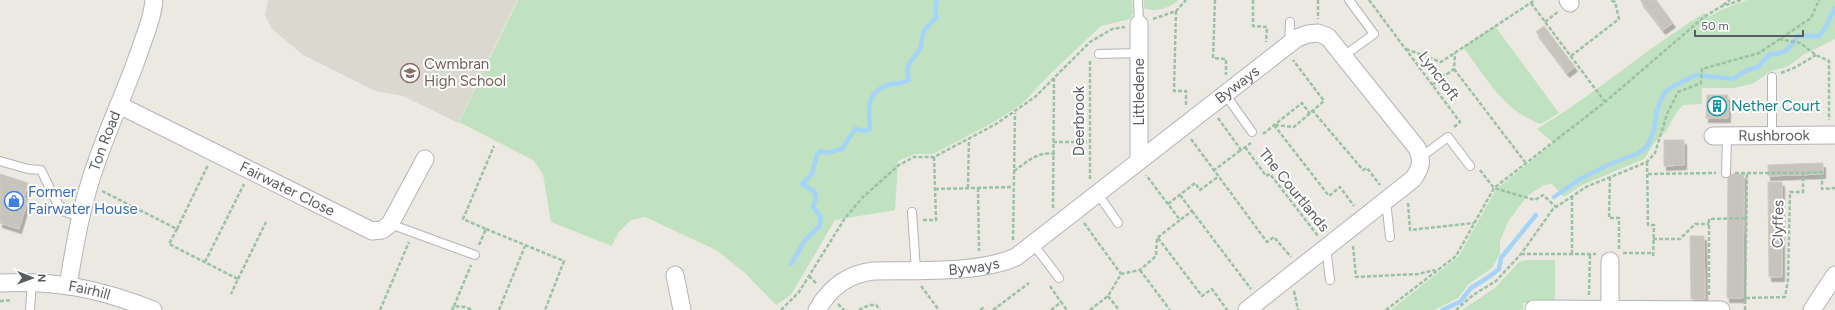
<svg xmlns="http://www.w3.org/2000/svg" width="1835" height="310" font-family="Figtree,sans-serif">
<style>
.education{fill:#dbd8d0}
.green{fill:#c0e2c0}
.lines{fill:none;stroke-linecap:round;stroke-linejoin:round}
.stream{stroke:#a6d4f8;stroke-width:4.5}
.building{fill:#c7c4be;stroke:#d0cbc0;filter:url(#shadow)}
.lane-casing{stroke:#b2b4b8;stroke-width:10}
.street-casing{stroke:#b2b4b8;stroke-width:19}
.path{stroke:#9ac2a5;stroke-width:2.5;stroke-dasharray:4 2;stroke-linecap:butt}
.lane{stroke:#fff;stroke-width:8}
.street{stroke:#fff;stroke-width:17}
.labels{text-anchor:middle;stroke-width:4;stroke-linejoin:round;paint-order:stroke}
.education-label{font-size:15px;fill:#785e54;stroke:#fff;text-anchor:start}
.street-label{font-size:15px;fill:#5a5d61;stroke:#fff}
.culture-label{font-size:15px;fill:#0d838f;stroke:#fff;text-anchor:start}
.shop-label{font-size:15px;fill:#366cbe;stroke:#fff;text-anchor:start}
</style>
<defs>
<filter id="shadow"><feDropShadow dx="2.5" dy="4.5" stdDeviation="0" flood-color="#0004"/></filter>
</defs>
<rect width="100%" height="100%" fill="#ece9e2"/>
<path class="education" d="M268 0H517L458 123 403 96 375 91 303 55 272 29 265 15Z"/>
<g class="green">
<path d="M518 0H1132L1133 13 1130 19 1101 26 1049 75 1023 103 994 122 933 154H915L898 161 895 210 835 220 791 295 776 305 744 272 716 250 645 217 631 220 618 233 612 246 551 222 543 174 533 160 459 122Z"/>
<path d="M1144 0H1179C1169 8 1156 13 1144 8Z"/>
<path d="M1747 0H1835V39L1803 55 1787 67 1771 71 1754 83 1735 88H1702V104L1683 105 1676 113 1666 131 1655 142 1644 159 1582 185 1564 197 1552 184 1544 185 1527 196 1508 222 1500 241V254L1492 268 1469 284 1458 298 1434 310H1391L1459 256 1496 189 1554 143 1537 129C1595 94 1646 49 1704 13L1708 17 1721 10Z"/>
<path d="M1495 26 1559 113 1541 124C1505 113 1485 76 1463 47Z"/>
<path d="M1526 260H1555V302L1523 303V310H1462L1496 287 1519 262Z"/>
</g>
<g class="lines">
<g class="stream">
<path d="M1554 197 1580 179 1610 164 1639 153 1648 145 1654 130 1657 110 1664 93 1672 87 1696 75 1733 79 1745 71 1758 67 1770 54C1784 55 1791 48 1797 36H1819L1824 30 1835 8"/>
<path d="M791 264 806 239 819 227 821 218 813 206 816 199 815 192 802 184 812 174 817 154 821 151 826 153 842 149 855 129 866 131 870 129C868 108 866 91 891 84 898 83 902 84 909 80 904 62 912 63 920 49 922 45 921 39 923 34 925 27 932 22 937 17L935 10 937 0"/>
<path d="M1442 310 1460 302 1471 288 1490 276 1499 269 1501 258 1536 215"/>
</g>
</g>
<g class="building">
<path d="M1640 0H1656L1673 23 1663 30Z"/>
<path d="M1544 26 1575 67 1567 73 1536 32Z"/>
<path d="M1707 95H1728V118H1706Z"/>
<path d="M1664 140H1684V165L1664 166Z"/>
<path d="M1823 163V174L1768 176V165Z"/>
<path d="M0 174 28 183 24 198 28 199 19 229 0 223Z"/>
<path d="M1728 174H1744L1743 298H1727Z"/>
<path d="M1768 182H1782V277H1769Z"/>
<path d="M1690 236H1704L1705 299H1691Z"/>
</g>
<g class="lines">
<defs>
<g id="lane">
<path d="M1138 0 1139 24"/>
<path d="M1289 43 1290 22"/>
<path d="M1099 54 1139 53"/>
<path d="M1345 55 1374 34 1349 0"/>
<path d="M1772 77V135"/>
<path d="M1225 94 1252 132"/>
<path d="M1421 157 1448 137 1470 166"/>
<path d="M0 161 28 169 41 170 56 201 65 212 80 217"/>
<path d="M1726 173 1727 136"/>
<path d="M1098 194 1118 223"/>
<path d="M1386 201 1390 237"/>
<path d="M912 212 916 270"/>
<path d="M390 224 475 255"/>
<path d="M1033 244 1059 278"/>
<path d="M1326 247 1330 280"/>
<path d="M30 310 32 282"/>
</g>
<g id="street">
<path d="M1568 0 1570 3"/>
<path d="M1139 24V160"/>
<path id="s1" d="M119 105 372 231 382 230 390 224 425 159"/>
<path id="s2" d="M1713 136 1835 135"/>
<path d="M675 275 682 310"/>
<path id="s3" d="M0 283C56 280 101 289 153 310"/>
<path id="s4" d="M68 286C75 243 82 202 97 161 111 120 130 82 143 41 148 28 153 14 154 0"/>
<path d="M1534 309 1721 310"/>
<path id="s5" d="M817 310C830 288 847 274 873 271 916 270 977 274 1016 257L1297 38 1308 34 1318 33 1328 37 1417 148C1423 161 1421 168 1413 179L1247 310"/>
<path d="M1610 310V261"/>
<path d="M1812 310 1835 275"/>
</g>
</defs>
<use href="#lane" class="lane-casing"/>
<use href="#street" class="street-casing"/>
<g class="path">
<path d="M1215 0 1213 58 1226 59V75"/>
<path d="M1253 0V26L1267 27 1266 42"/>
<path d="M1318 0V19"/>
<path d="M1369 0 1460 122 1453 128"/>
<path d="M1531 3 1605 102"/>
<path d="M1723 5 1730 0"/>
<path d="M1176 11 1174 91H1186V105"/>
<path d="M1153 19 1176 11 1186 0"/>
<path d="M1545 22 1559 11"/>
<path d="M1779 39 1800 43 1816 55 1829 61V120"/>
<path d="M1406 49 1441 62 1535 0"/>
<path d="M1571 56 1619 19 1615 2 1610 0"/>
<path d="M1090 61V180"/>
<path d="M1454 69 1525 162"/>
<path d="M1781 73 1796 67 1816 55"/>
<path d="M1432 85 1454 69 1455 53"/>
<path d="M1312 110 1363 170 1367 168 1380 185"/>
<path d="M1218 118 1241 150 1251 143"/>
<path d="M1274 125 1329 196 1340 187 1354 206"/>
<path d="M1275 125 1294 127 1324 101 1293 60"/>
<path d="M1263 134 1302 103 1310 114"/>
<path d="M1191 139 1267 242 1274 237 1291 257"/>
<path d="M1053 142H1090"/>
<path d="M1245 147 1266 176 1270 174 1318 236"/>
<path d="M1647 162 1648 225H1654L1653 258"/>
<path d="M1480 170 1494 188 1535 200 1543 195 1556 207"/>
<path d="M1014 171C1027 162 1040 149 1057 155"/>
<path d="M1213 171 1241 150"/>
<path d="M1735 173H1803"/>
<path d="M1648 174 1716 173"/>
<path d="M1610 177 1609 218H1619V249"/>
<path d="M968 188 969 138"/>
<path d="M978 188 979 251"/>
<path d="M935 189 1013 187"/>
<path d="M102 191 177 229 169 244 238 279 231 294"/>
<path d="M1180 195 1192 211 1180 220"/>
<path d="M1408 203 1410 230 1474 223"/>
<path d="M1168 204 1195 183 1200 190 1219 176"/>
<path d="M1053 208 1054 77"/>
<path d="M1192 211 1251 289"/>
<path d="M923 220H936L934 157"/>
<path d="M1084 223 1121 274"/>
<path d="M177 229 208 165"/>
<path d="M486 229 564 261 545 310"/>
<path d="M1158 238 1202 296 1212 289 1227 310"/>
<path d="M1653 239H1680L1695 224H1709"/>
<path d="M1013 240 1015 113"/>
<path d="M479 245 486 229 463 219 494 146"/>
<path d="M1353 246 1356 277 1418 274 1435 270"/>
<path d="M1623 253H1653"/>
<path d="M1521 254H1596"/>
<path d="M1572 254V197"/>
<path d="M205 262 244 184"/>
<path d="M1140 270 1170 310"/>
<path d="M809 276 817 284"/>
<path d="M238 279 266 222"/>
<path d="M921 286 939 310"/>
<path d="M1050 286 1061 302"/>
<path d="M1294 291 1298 310"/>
<path d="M1589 295 1590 254"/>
<path d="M1709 295V219L1747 218"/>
<path d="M1108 296 1119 310"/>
<path d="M1746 298 1785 297 1788 280 1790 192H1803V173L1822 172V189L1835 188"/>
<path d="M0 301 12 300"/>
<path d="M838 304 844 310"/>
<path d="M454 306 471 265"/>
<path d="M380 310 409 242"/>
<path d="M452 310 454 306 465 307 473 310"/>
<path d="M499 310 525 246"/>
<path d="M781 310 799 292 845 218 863 197 899 165 914 157H934L996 124 1035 97 1090 42 1112 29 1125 27"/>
<path d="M859 310 869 305H876L880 310"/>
<path d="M980 310 983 308 985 310"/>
<path d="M993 310 1029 283"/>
<path d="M1051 310 1061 302 1067 310"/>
<path d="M1090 310 1108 296 1121 274 1140 270 1156 256 1157 238 1180 220 1146 175"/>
<path d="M1386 310 1456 256 1494 188 1605 102 1704 17 1720 7 1741 0"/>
<path d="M1456 310 1473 295 1496 281 1521 254 1553 209 1586 187 1647 162 1655 153 1667 114 1678 92 1701 83 1702 69 1759 53 1811 18 1819 0"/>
<path d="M1745 310 1747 173"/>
</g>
<use href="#lane" class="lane"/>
<use href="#street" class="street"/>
</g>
<defs>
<symbol id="school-ring" viewBox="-11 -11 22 22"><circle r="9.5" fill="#fff" stroke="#8d6e63" stroke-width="1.5"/><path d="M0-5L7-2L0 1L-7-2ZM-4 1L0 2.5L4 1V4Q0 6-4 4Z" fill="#8d6e63"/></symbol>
<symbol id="building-ring" viewBox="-11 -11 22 22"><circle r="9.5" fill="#fff" stroke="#0f9aa8" stroke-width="1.5"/><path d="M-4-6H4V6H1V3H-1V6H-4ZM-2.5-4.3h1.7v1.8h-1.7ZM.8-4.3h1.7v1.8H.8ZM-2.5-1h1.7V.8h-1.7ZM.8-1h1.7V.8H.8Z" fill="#0f9aa8"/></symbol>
<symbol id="shop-ring" viewBox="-11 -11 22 22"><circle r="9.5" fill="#fff" stroke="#3f7fe0" stroke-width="1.5"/><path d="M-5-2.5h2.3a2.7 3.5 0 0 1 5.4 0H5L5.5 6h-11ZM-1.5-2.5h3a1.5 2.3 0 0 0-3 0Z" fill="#3f7fe0"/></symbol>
</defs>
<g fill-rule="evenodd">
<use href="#school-ring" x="399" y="62" width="22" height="22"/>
<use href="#building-ring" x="1706" y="95" width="22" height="22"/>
<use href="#shop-ring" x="3" y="190" width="22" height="22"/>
</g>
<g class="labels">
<g class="education-label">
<text x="424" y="69">Cwmbran<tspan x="424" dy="17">High School</tspan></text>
</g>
<g class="street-label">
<text transform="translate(1439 76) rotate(53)" y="5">Lyncroft</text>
<text dy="5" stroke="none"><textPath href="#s5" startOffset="496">Byways</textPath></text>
<text transform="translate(1139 92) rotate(-90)" y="5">Littledene</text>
<text transform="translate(1079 121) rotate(-90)" y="5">Deerbrook</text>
<text dy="5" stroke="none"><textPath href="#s2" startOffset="61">Rushbrook</textPath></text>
<text dy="5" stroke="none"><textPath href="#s4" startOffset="150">Ton Road</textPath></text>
<text dy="5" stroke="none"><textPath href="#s1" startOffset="188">Fairwater Close</textPath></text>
<text transform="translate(1294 190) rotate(51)" y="5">The Courtlands</text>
<text transform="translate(1778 224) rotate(-89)" y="5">Clyffes</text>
<text dy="5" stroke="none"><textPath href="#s5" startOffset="172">Byways</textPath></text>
<text dy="5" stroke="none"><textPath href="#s3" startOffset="90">Fairhill</textPath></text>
</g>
<g class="culture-label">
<text x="1731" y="111">Nether Court</text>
</g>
<g class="shop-label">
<text x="28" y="197">Former<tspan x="28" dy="17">Fairwater House</tspan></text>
</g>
</g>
<g transform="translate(32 278) rotate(91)" stroke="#ffffff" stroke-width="3" paint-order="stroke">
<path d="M0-3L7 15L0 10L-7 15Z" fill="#5a5d61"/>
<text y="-6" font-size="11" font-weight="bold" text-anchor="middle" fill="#5a5d61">N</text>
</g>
<path d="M1695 30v6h108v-6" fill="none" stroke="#5a5d61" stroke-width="2"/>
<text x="1701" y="30" font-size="12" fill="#5a5d61" stroke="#ffffff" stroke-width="3" paint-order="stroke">50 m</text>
</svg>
